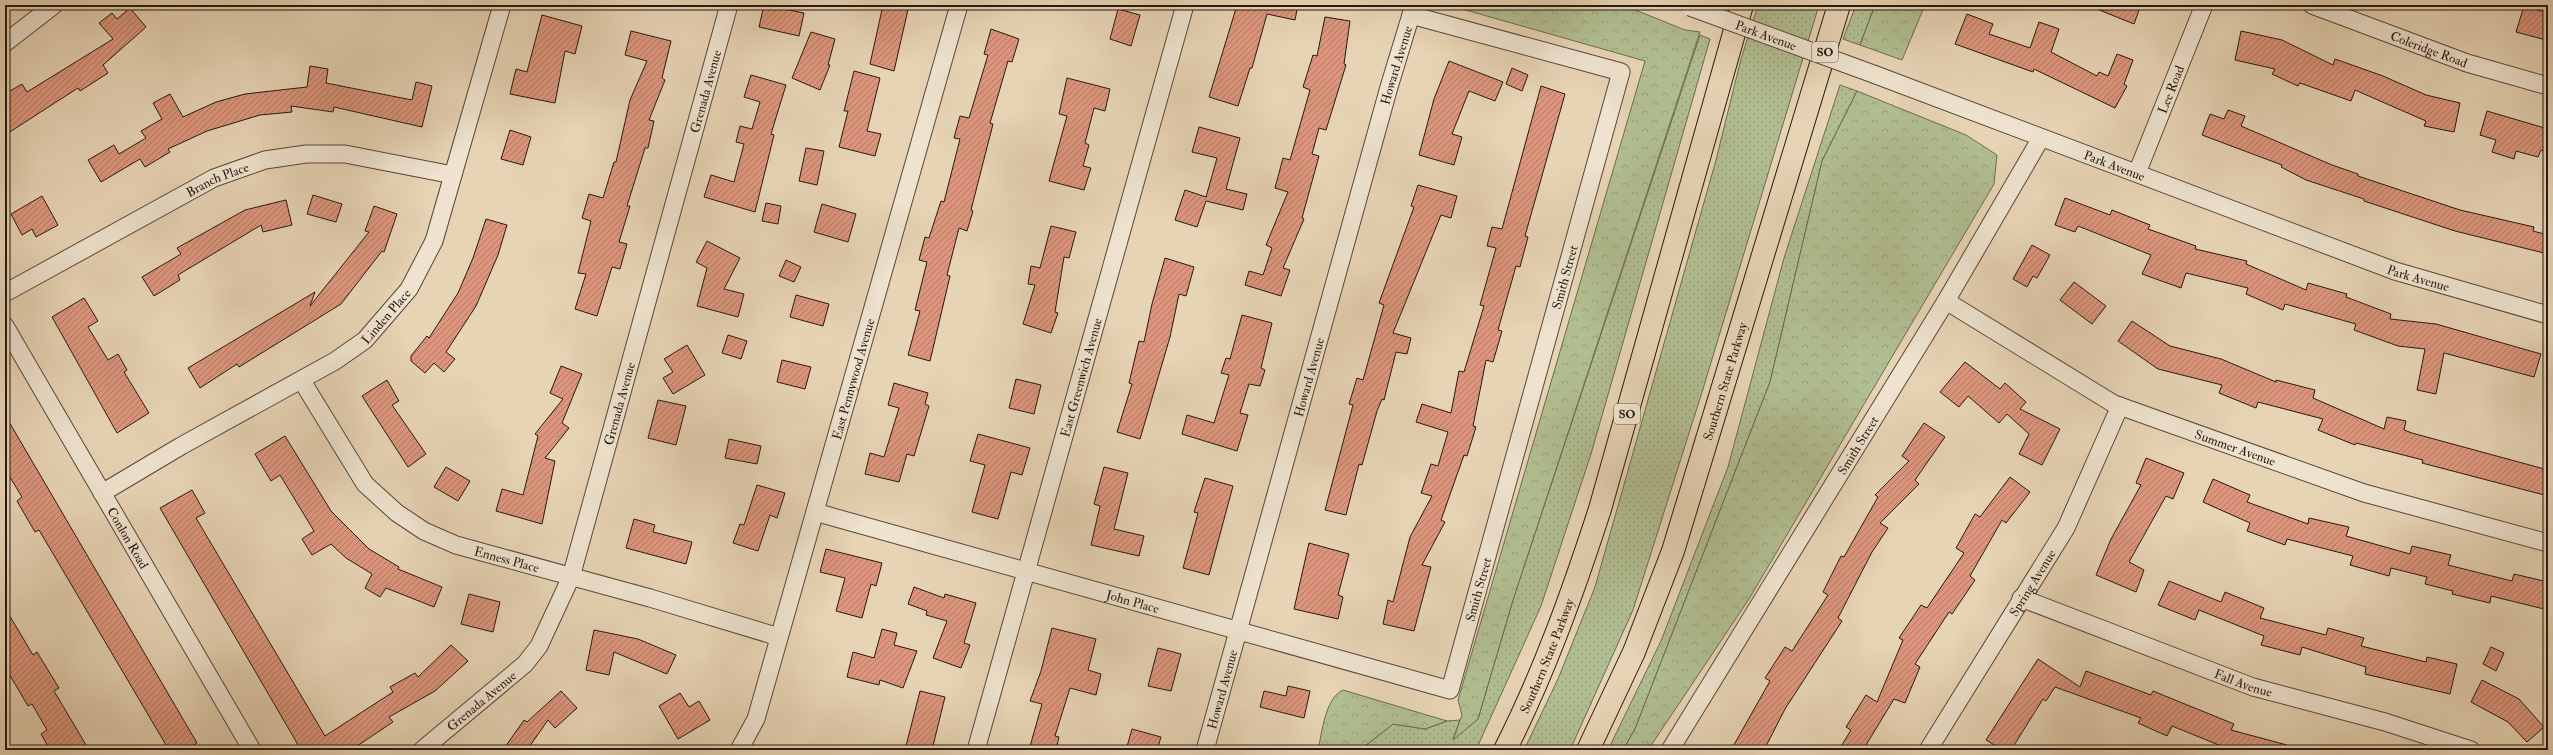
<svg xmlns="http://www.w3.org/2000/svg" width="2553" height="755" font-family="'IM FELL Double Pica',serif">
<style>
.grass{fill:url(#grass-dots);stroke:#6c6b50}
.forest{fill:url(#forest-crowns);stroke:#6c6b50}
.building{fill:url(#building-hatch);stroke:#271810}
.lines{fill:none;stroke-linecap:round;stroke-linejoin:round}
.minor-casing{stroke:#574739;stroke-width:19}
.motorway-casing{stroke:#271810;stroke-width:24}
.minor{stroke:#efe3cf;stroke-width:17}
.motorway{stroke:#e7d4b5;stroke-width:22}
.minor-bridge-casing{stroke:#574739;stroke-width:19;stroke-linecap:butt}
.minor-bridge{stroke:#efe3cf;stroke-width:17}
.labels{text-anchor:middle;stroke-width:3;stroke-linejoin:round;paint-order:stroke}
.shield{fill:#efe3cf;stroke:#635549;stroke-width:1}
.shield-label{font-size:12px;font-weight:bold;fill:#271810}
.street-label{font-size:13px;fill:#271810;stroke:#efe3cf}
</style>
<defs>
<pattern id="grass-dots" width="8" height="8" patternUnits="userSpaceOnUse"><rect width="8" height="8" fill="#b1be91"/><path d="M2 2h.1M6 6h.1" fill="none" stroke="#98a37c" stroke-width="1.8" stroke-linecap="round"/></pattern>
<pattern id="forest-crowns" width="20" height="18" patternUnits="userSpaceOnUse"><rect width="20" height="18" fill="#b1be91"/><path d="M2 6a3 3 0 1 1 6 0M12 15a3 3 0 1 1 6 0" fill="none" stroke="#98a37c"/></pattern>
<pattern id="building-hatch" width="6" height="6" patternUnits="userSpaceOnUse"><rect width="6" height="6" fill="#dd967d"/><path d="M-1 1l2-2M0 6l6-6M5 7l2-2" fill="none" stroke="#b37965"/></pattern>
</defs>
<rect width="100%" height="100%" fill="#e7d4b5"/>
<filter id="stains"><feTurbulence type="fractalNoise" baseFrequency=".005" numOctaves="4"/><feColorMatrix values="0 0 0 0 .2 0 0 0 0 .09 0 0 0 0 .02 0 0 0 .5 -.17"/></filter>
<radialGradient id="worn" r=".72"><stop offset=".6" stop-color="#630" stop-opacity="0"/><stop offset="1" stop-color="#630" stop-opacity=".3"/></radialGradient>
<g class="grass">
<path d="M1758 5H1819L1703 389 1633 610 1570 750H1524L1558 679 1595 587 1716 160 1741 59Z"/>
<path d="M1856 5H1875L1860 45 1843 39Z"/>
<path d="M1700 35 1710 39 1591 454 1541 606 1476 750H1364L1365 746 1393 724 1425 729 1447 721 1460 720 1453 739 1478 719 1513 600Z"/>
<path d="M1840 85 1857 91 1822 161 1770 382 1635 729 1623 750H1608L1661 641 1728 467 1784 258Z"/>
</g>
<g class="forest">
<path d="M1448 5H1623L1685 30 1700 32 1513 600 1478 719 1453 740 1462 715 1458 700 1645 61Z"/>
<path d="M1875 5H1925L1902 60 1860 45Z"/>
<path d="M1857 91 1966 135 1997 155 1994 184 1749 599 1648 750H1623L1635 729 1770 382 1822 161Z"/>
<path d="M1343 690 1447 721 1425 729 1393 724 1365 746 1364 750H1318C1322 733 1325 698 1343 690Z"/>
</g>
<g class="building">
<path d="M764 5 804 13 799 36 759 27Z"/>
<path d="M883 5H909L894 71 870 64Z"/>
<path d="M1237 5H1298L1295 20 1267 14 1252 68H1250L1238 106 1209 97Z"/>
<path d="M2087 5H2141L2134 24Z"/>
<path d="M2524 6 2548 13 2546 40 2516 32Z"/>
<path d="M130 8 146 27 103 65 108 73 80 91 78 88 5 135V94L22 84 27 92 113 39 99 23 112 13 117 19Z"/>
<path d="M1118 9 1140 15 1131 46 1110 39Z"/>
<path d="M1967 14 1993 24 1989 34 2030 48 2039 22 2059 29 2051 52 2097 76 2099 72 2108 76 2117 54 2133 60 2124 84 2127 86 2115 108 2034 69 2033 72 1955 44Z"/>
<path d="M542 15 582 26 575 54 565 51 555 103 510 94 516 69 527 72Z"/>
<path d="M1325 17 1350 21 1344 64 1346 65 1326 130 1319 128 1312 154 1319 156 1302 218 1304 219 1283 268 1290 270 1281 296 1245 285 1249 271 1263 275 1272 248 1266 245 1288 192 1275 188 1283 158 1290 160 1310 90 1303 87 1313 55 1317 56Z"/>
<path d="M991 29 1019 39 1012 62 1008 61 990 123 993 124 971 210 973 211 967 231 959 228 947 275 950 276 930 361 908 355 920 311 915 310 927 262 919 260 925 237 929 238 941 201 944 202 960 139 954 138 960 116 969 118 988 55 984 54Z"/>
<path d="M631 31 671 41 662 78 665 80 649 120 654 121 648 148H645L627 206H630L619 242 627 244 620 269 612 267 597 316 575 309 586 274 578 273 591 221 582 218 589 194 603 198 614 162H616L630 100 647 61 625 55Z"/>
<path d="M2241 31 2282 40 2333 65 2335 59 2383 76 2426 95 2460 103 2454 132 2424 126 2426 121 2355 90 2351 101 2300 83 2298 86 2272 74 2275 69 2235 60Z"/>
<path d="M811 32 835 39 828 65H830L820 90 792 78Z"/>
<path d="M1449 61 1503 82 1495 101 1469 91 1452 134 1462 137 1454 165 1419 155 1434 99Z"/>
<path d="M310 66 328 69 326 83 412 100 416 82 432 86 422 127 334 107 333 112 291 106 292 112 260 115 207 131 168 149 170 152 145 167 140 159 101 182 88 160 114 145 119 154 146 138 141 131 162 119 153 103 170 94 183 117 216 102 245 94 307 87Z"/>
<path d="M1512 68 1528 75 1522 91 1506 84Z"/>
<path d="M854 71 880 78 867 131 881 134 875 156 839 147 848 111H844Z"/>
<path d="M751 75 786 85 771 134 774 135 755 212 704 197 711 175 734 182 744 144 736 142 740 126 752 129 760 102 744 97Z"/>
<path d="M1067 78 1110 89 1105 111 1094 108 1085 143 1089 145 1083 166 1091 168 1084 190 1049 181 1067 116 1059 114Z"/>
<path d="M1541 86 1565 94 1525 236 1528 237 1520 267 1516 266 1498 330 1502 331 1493 362 1486 360 1473 426 1476 427 1467 456 1464 455 1441 520 1445 522 1422 565 1431 567 1414 631 1383 624 1388 600 1393 602 1410 537 1432 496 1421 493 1431 464 1438 466 1448 432 1416 422 1422 404 1451 413 1459 371 1464 372 1484 306 1480 305 1496 248 1487 246 1492 227 1502 229Z"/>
<path d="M2228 110 2245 116 2241 126 2332 165 2358 174V176L2460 210 2534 227 2533 231 2548 235V254L2455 231 2364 201V199L2306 180 2281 167 2282 165 2202 135 2210 114 2224 119Z"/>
<path d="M2487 111 2548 129V152L2541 150 2538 157 2516 151 2514 159 2492 152 2496 140 2480 135Z"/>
<path d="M1199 127 1240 138 1226 189 1247 194 1243 210 1206 201 1197 227 1175 220 1185 190 1206 197 1217 158 1192 152Z"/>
<path d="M510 130 531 137 523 165 501 159Z"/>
<path d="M806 148 824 151 817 185 799 181Z"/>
<path d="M1418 185 1457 196 1451 218 1441 215 1393 333 1411 338 1407 354 1396 352 1384 400 1382 399 1377 411 1362 465 1359 464 1346 515 1325 510 1353 405 1349 404 1357 378 1363 380 1384 305 1379 303 1414 207 1411 206Z"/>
<path d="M313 195 342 204 336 222 307 214Z"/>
<path d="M42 196 58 225 36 237 32 229 22 235 11 214Z"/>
<path d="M2065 198 2110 215 2112 210 2150 225 2148 229 2196 246 2195 249 2247 261 2246 264 2306 290 2308 283 2347 294 2346 297 2391 314 2390 319 2436 324 2541 354 2534 377 2444 353 2436 394 2417 390 2425 349 2398 346 2354 330 2356 324 2285 304 2283 310 2246 294 2248 288 2186 273 2181 288 2142 274 2151 255 2078 226 2075 232 2055 225Z"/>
<path d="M286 200 292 225 263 232 261 225 178 275 180 280 154 296 142 277 181 254 177 248 245 210Z"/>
<path d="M766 203 781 206 778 224 762 221Z"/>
<path d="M822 204 856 214 848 242 814 232Z"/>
<path d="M374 206 397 214 384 252 382 251 341 304 239 367 237 364 200 388 188 368 315 292 310 306 369 232 365 231Z"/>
<path d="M486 219 507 225 498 255 476 306 446 352 455 359 444 372 434 363 425 373 411 361V356L427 336 429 338 458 293 473 258Z"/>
<path d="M1051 226 1076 232 1069 258 1064 257 1055 312 1058 313 1051 333 1023 324 1035 285 1028 284 1031 266 1040 268Z"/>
<path d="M707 241 740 258 724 289 744 294 738 317 697 306 707 268 696 262Z"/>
<path d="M2032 245 2050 255 2037 278 2033 276 2027 287 2013 279Z"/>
<path d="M1165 258 1194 267 1186 296 1179 294 1170 337 1140 439 1117 432 1132 384 1129 383 1139 341 1144 342 1152 304Z"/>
<path d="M786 260 801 267 794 282 779 276Z"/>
<path d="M2074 282 2106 306 2092 324 2060 300Z"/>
<path d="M796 295 829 304 823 326 790 317Z"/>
<path d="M84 298 98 321 88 327 108 360 118 354 127 370 124 372 149 413 117 433 52 317Z"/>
<path d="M1242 315 1272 323 1261 368 1265 370 1260 386 1249 384 1240 413 1248 415 1237 451 1182 434 1187 415 1214 423 1229 375 1221 373 1226 358 1230 359Z"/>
<path d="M2132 321 2170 346 2221 359 2276 382V380L2315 390 2313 398 2384 429 2387 417 2406 421 2404 430 2412 433 2548 470V496L2422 463 2423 460 2356 443 2355 445 2318 430 2323 419 2258 402 2256 408 2219 393 2222 385 2158 369 2118 341Z"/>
<path d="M728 335 747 341 741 359 722 353Z"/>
<path d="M687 345 705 375 673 394 663 378 673 372 664 359Z"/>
<path d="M782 360 811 367 805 389 777 382Z"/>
<path d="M1965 362 2000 389 2005 383 2026 402 2020 409 2060 429 2042 465 2019 454 2029 434 2007 414 1999 423 1968 396 1959 407 1940 392Z"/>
<path d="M561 366 582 374 562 423 569 428 545 458 555 461 542 524 496 511 502 489 523 495 538 436 535 434 563 399 550 393Z"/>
<path d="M1016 379 1041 385 1034 414 1009 408Z"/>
<path d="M387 380 399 401 392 405 426 454 408 467 362 396Z"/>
<path d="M894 383 928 393 925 404 929 406 914 456 907 454 899 482 865 474 870 453 884 457 899 408 888 405Z"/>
<path d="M658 400 686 406 676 445 648 438Z"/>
<path d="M5 415 197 743 185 750H169L39 530 35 532 17 501 22 497 5 469Z"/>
<path d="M1924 423 1945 437 1915 480 1919 484 1880 523 1888 528 1872 552 1838 618 1842 621 1785 709 1764 750H1731L1770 681 1765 678 1785 647 1792 651 1828 595 1823 592 1841 556 1844 557 1878 497 1875 495 1909 461 1902 456Z"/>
<path d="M978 434 1030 448 1022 475 1011 472 998 519 972 512 985 465 970 461Z"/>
<path d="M285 436 331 511 369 549 399 567 398 569 442 587 434 607 386 588 380 597 365 588 372 574 346 558 331 544 312 555 302 539 314 531 280 475 271 481 255 454Z"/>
<path d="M729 439 761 446 757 464 725 458Z"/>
<path d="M2146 458 2184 473 2173 499 2166 496 2129 562 2144 570 2136 592 2096 575 2111 539 2141 485 2136 483Z"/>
<path d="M446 467 470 481 458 501 434 487Z"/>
<path d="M1104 467 1128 473 1114 529 1144 536 1139 556 1091 545 1100 506 1094 504Z"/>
<path d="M2010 477 2030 492 2006 523 2002 520 1970 576 1975 580 1952 614 1949 612 1915 664 1920 667 1905 703 1894 699 1863 750H1839L1851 730 1846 727 1866 695 1877 702 1903 640 1899 638 1921 605 1927 608 1964 553 1956 548 1975 514 1980 517Z"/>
<path d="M1205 478 1233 486 1209 575 1183 568 1198 513 1194 512Z"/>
<path d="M2213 479 2250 495 2247 502 2308 524 2309 518 2349 527 2346 536 2410 554 2412 546 2451 555 2448 565 2512 581 2514 574 2548 582V610L2491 596 2490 603 2452 594 2453 591 2425 584 2427 577 2391 568 2389 576 2350 565 2353 556 2287 539 2285 545 2247 531 2250 523 2203 502Z"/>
<path d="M757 485 785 493 777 518 770 515 758 551 733 543 740 524 744 525Z"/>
<path d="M192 490 205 513 196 518 325 736 393 692 390 687 415 673 418 677 451 645 468 661 435 691 389 717 393 722 351 750H301L160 508Z"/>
<path d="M634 519 655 525 653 532 692 542 686 564 626 548Z"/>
<path d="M1309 543 1349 554 1338 595 1343 597 1338 619 1294 609Z"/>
<path d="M826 549 882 563 876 586 871 584 862 618 836 611 845 578 820 572Z"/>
<path d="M2169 581 2221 602 2225 592 2264 608 2260 618 2326 635 2328 628 2364 638 2361 646 2426 662 2427 657 2457 664 2450 694 2365 674 2366 667 2302 647 2300 655 2261 645 2264 636 2199 610 2195 620 2158 605Z"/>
<path d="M914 587 944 598 945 594 976 603 964 643 970 645 961 668 933 658 947 621 926 615 927 611 908 604Z"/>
<path d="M469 594 500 602 493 632 461 624Z"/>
<path d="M5 608 33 655 37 652 59 688 54 691 89 750H50L41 734 47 730 32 704 28 706 5 667Z"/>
<path d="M1052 628 1096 639 1088 670 1101 674 1096 695 1070 688 1055 736 1059 737 1056 750H1029L1042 704 1030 701 1041 671Z"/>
<path d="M882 629 897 633 894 645 917 651 903 688 880 680 879 685 847 677 853 652 874 658Z"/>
<path d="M594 630 638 639 676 655 667 674 614 652 609 675 586 670Z"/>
<path d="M2491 647 2504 653 2496 671 2483 664Z"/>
<path d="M1158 648 1181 654 1171 691 1148 686Z"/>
<path d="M2038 659 2080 687 2086 671 2151 695 2153 691 2234 724 2231 730 2287 745V750H2231L2172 726 2167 736 2138 723 2141 718 2055 687 2046 701 2043 699 2011 750H2003L1986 740Z"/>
<path d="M2482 680 2519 699 2544 727 2527 742 2508 722 2471 702Z"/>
<path d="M1288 686 1310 691 1304 718 1260 707 1264 691 1286 696Z"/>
<path d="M561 691 577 708 555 728 548 720 527 750H503L524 720 527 722Z"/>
<path d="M920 691 945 697 932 750H905Z"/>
<path d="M680 693 689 707 699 701 710 720 678 739 659 706Z"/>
<path d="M1132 729 1161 737 1157 750H1126Z"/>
</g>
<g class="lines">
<defs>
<g id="minor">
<path id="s1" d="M2312 5 2467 63 2548 86"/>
<path d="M5 43 54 5"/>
<path id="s2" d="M1876 75 2395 271 2548 315"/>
<path id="s3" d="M2137 173 2204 5"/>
<path id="s4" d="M5 293 214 178 265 160 306 154H345L453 175"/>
<path id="s5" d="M1946 301 2114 404 2364 493 2548 543"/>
<path id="s6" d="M5 326 252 750"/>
<path id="s7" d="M302 381 365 484 397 513 424 531 456 545 650 598 779 637"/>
<path id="s8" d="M102 493 181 446 335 361 365 340 409 289 434 241 502 5"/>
<path id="s9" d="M815 512 1450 690 1621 72 1411 15"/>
<path id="s10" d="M2021 598 2253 687 2385 722 2471 750"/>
<path id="s11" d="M422 750 525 664 539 646 571 577 729 5"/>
<path id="s12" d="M739 750 756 719 959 5"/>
<path id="s13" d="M976 750 1185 5"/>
<path id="s14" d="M1205 750 1389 87 1414 5"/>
<path id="s15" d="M1670 750 1946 301 2041 138"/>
<path id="s16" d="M1928 750 2066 528 2120 406"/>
</g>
<g id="motorway">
<path id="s17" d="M1505 750C1544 673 1573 592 1600 509L1742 5"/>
<path id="s18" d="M1588 750 1634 652 1673 551 1839 5"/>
</g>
</defs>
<use href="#minor" class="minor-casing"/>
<use href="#motorway" class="motorway-casing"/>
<use href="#minor" class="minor"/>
<use href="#motorway" class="motorway"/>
<defs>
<g id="minor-bridge">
<path id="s19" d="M1690 7 1876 75"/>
</g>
</defs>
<use href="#minor-bridge" class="minor-bridge-casing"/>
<use href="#minor-bridge" class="minor-bridge"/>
</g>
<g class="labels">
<g class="shield">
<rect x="1812" y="42" width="26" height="20" rx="3"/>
<rect x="1614" y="404" width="26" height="20" rx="3"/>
</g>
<g class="shield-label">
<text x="1825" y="56">SO</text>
<text x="1627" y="418">SO</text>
</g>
<g class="street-label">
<text dy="5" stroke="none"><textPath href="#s19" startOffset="81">Park Avenue</textPath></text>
<text dy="5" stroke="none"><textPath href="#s1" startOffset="125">Coleridge Road</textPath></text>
<text dy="5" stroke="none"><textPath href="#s14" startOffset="711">Howard Avenue</textPath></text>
<text dy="5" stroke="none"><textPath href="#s3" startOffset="90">Lee Road</textPath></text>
<text dy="5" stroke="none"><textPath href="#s11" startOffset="737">Grenada Avenue</textPath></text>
<text dy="5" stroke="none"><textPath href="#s2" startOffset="255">Park Avenue</textPath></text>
<text dy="5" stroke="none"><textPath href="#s4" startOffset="241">Branch Place</textPath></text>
<text dy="5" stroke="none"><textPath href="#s9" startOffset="1088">Smith Street</textPath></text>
<text dy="5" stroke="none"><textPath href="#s2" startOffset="579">Park Avenue</textPath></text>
<text dy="5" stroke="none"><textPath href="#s8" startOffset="336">Linden Place</textPath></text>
<text dy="5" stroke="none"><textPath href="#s13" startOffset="387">East Greenwich Avenue</textPath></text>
<text dy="5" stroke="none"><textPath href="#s14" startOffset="387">Howard Avenue</textPath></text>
<text dy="5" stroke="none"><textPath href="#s12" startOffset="389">East Pennywood Avenue</textPath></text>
<text dy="5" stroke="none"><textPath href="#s18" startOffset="394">Southern State Parkway</textPath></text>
<text dy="5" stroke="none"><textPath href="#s11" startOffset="413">Grenada Avenue</textPath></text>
<text dy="5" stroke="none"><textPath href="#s15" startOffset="358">Smith Street</textPath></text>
<text dy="5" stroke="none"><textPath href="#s5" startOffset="326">Summer Avenue</textPath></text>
<text dy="5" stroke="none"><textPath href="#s6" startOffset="245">Conlon Road</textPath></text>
<text dy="5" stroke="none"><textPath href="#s7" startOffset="284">Enness Place</textPath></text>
<text dy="5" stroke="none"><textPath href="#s16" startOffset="197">Spring Avenue</textPath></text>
<text dy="5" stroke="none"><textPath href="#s9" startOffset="764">Smith Street</textPath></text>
<text dy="5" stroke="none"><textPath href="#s9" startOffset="330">John Place</textPath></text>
<text dy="5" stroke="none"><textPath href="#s17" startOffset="103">Southern State Parkway</textPath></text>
<text dy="5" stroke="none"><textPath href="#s10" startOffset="238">Fall Avenue</textPath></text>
<text dy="5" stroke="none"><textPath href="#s14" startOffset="63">Howard Avenue</textPath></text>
<text dy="5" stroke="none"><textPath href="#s11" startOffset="77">Grenada Avenue</textPath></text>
</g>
</g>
<rect width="2553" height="755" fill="none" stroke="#e7d4b5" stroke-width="20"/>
<rect x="6" y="6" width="2541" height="743" fill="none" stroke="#271810" stroke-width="2"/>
<rect x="10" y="10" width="2533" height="735" fill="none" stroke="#271810"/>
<rect width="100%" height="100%" filter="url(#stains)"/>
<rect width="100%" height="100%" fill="url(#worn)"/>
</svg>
